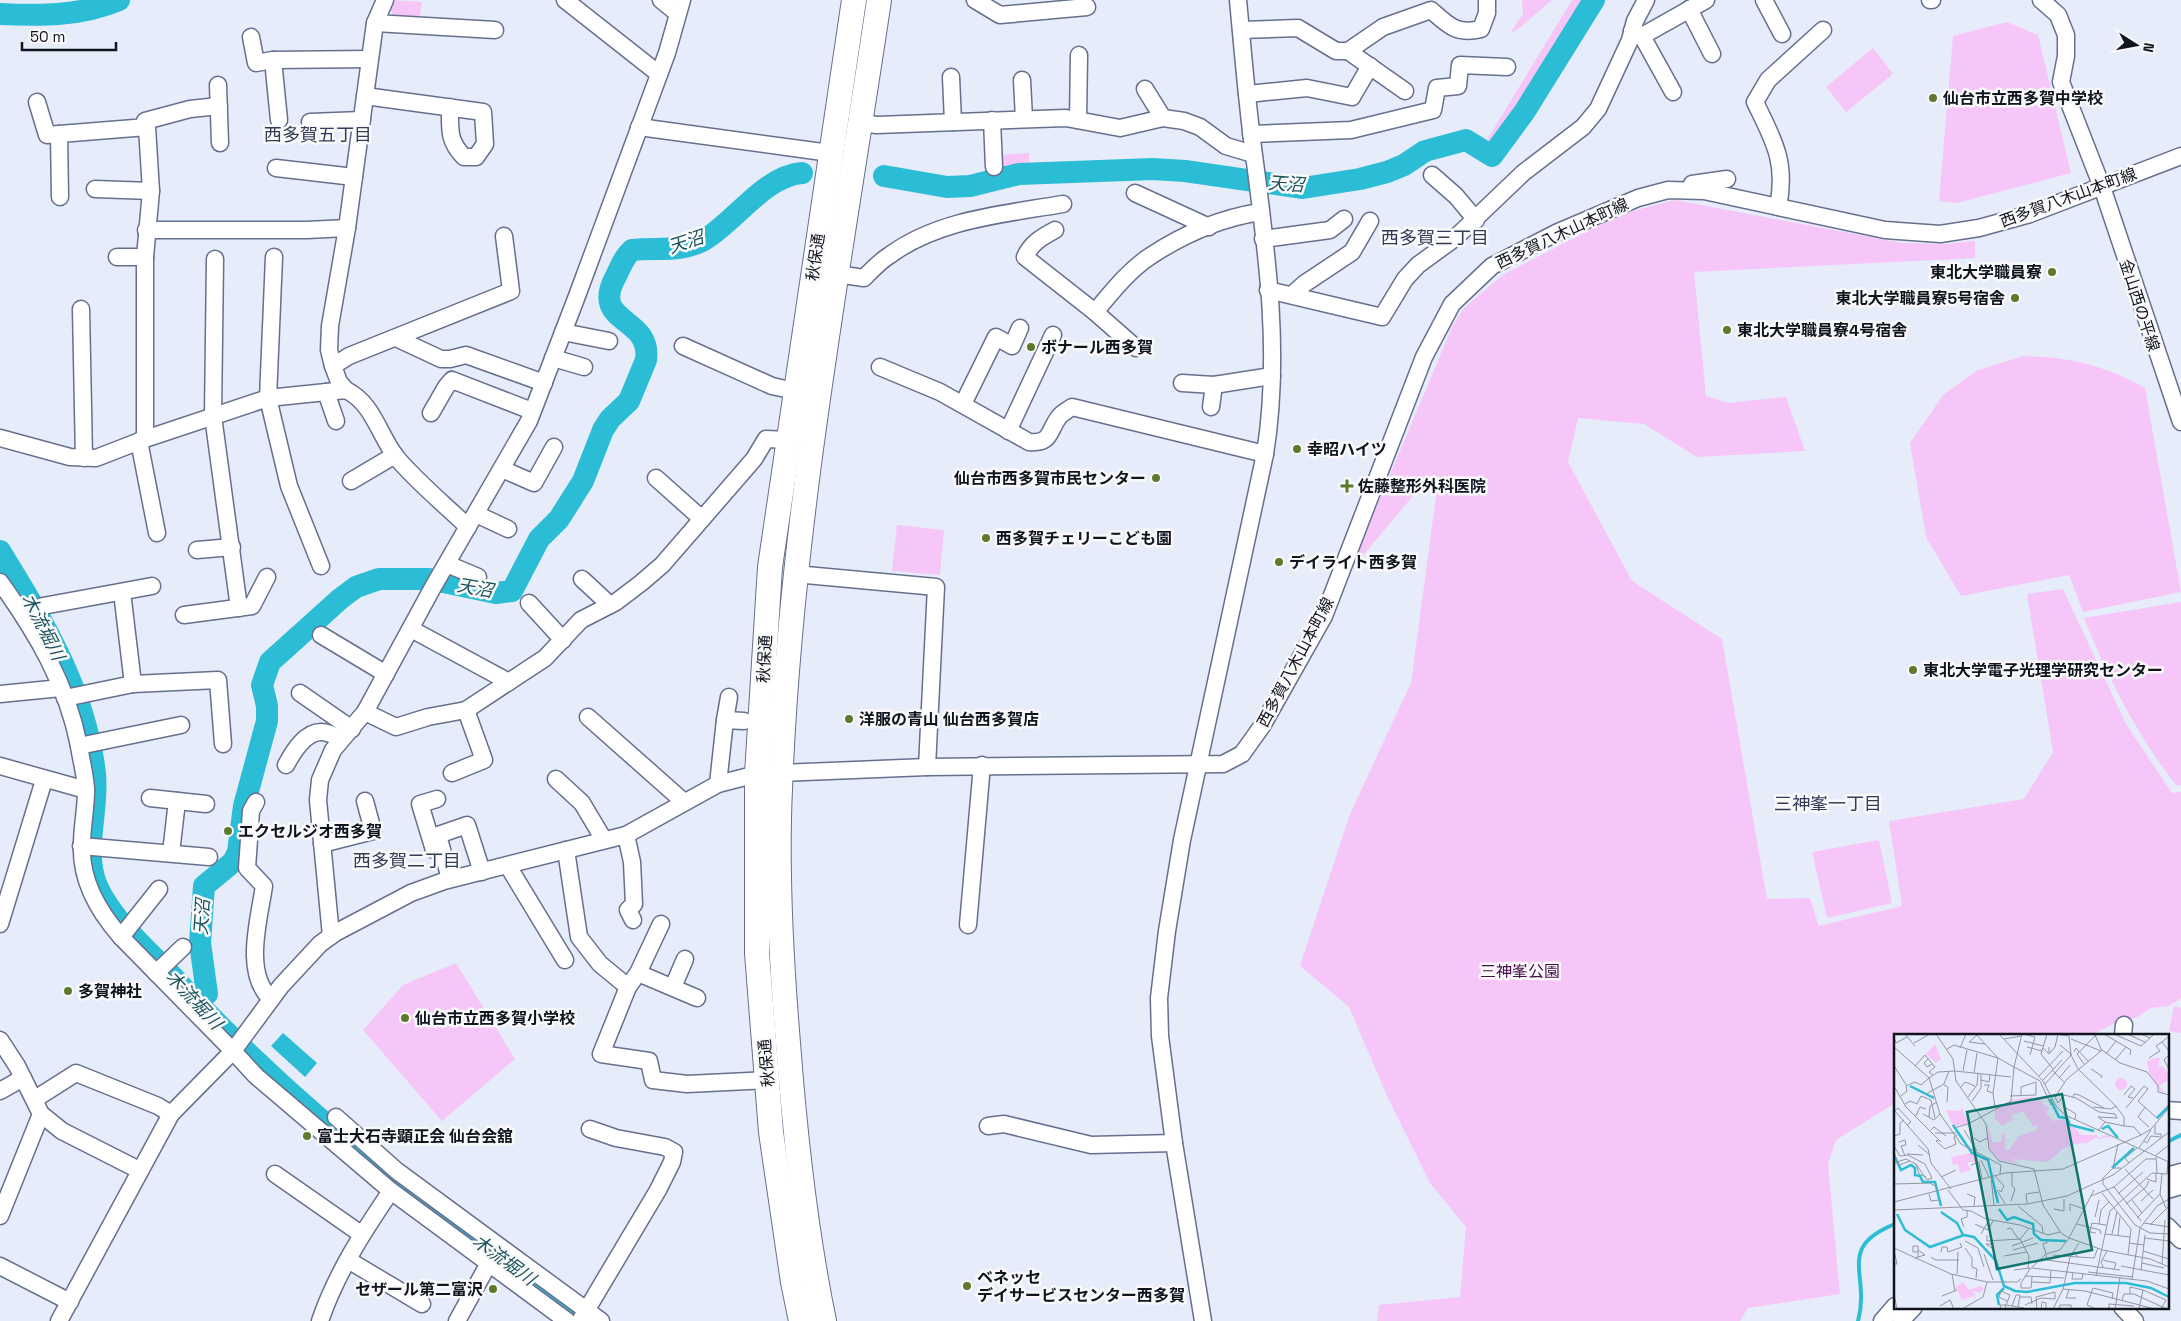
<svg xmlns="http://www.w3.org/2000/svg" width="2181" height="1321" font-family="'Space Grotesk','Noto Sans JP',sans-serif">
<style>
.green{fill:#f7c6f9}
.water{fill:#2bbdd5}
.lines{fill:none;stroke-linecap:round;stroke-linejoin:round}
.stream{stroke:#2bbdd5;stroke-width:4}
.river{stroke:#2bbdd5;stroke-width:22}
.minor-casing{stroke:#65708e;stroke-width:19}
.highway-casing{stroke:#65708e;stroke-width:26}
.minor{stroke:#fff;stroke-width:16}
.highway{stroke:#fff;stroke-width:24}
.poi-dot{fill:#5c792e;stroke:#f9f9f9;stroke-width:2}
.labels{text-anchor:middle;stroke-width:5;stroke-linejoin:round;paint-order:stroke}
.poi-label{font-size:16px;font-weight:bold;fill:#10141f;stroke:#f9f9f9;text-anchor:start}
.street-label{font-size:16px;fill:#10141f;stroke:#f9f9f9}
.park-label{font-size:16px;fill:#480d4d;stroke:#f9f9f9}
.neighbourhood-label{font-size:18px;fill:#333d58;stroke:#f9f9f9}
.water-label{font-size:18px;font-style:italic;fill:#1b545e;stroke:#f9f9f9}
.inset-river{fill:none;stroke:#2bbdd5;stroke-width:2.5}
.inset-road{fill:none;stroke:#9196a2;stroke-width:1}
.view{fill:#0f766e;fill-opacity:0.15;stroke:#0f766e;stroke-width:2.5}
.inset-edge{fill:none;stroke:#10141f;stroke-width:2.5}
</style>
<rect width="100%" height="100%" fill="#e7ecfa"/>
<g class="green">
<path d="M392 0 422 2 419 22 395 18 390 9Z"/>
<path d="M1522 0H1552L1517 30 1510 33 1523 14Z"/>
<path d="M1572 0H1591L1492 151 1484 145Z"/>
<path d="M2007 22 2038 35 2071 173 1957 203 1939 201 1953 36Z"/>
<path d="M1873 48 1893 74 1846 112 1826 87Z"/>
<path d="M1029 153V168L998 171 997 155Z"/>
<path d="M1675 200 1902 243 1945 244 1975 241V258L1694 272 1706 396 1728 403 1786 397 1805 451 1697 457 1644 424 1578 418 1568 462 1632 581 1722 639 1767 899 1810 898 1819 926 1902 906 1889 821 2024 799 2053 752 2027 594 2063 589 2126 724 2172 793 2181 792V998L2169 1006 2151 1008 2138 1017 2115 1023 2091 1035H1895V1103L1836 1140 1828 1164 1840 1294 1748 1308 1740 1321H1377L1379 1305 1460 1297 1466 1227 1430 1183 1388 1098 1349 1007 1300 966 1350 814 1411 683 1437 489 1423 484 1349 572 1453 325 1464 308 1504 274 1621 214Z"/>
<path d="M2023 356C2070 357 2104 365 2145 388L2181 592 2083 612 2069 575 1961 596 1926 537 1910 443 1944 394 1978 370Z"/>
<path d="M897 525 944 530 940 575 892 571Z"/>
<path d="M2181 602V785L2177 786C2137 736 2108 678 2084 618Z"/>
<path d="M1879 840 1892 903 1827 918 1812 852Z"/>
<path d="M456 963 515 1059 442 1121 363 1030 403 985Z"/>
<path d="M2174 1006 2181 1008V1033L2169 1031Z"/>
</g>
<path class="water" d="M283 1033 317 1063 305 1077 271 1046Z"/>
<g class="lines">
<g class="stream">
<path d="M2167 1142 2181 1135"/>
<path d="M1858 1321C1871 1274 1835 1248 1895 1224"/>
</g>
<g class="river">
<path d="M0 14C41 16 81 16 119 0"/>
<path d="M884 176 947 187 970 186 1019 174 1153 169 1185 171 1303 188 1360 179 1387 172 1404 165 1425 151 1466 140 1492 156 1525 111 1594 0"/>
<path d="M0 551C43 621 86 691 95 774 99 811 82 851 97 886 113 921 145 947 171 975 244 1054 324 1126 409 1192 467 1236 528 1277 587 1321"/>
<path d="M194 1000 207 994 200 943 204 886 233 862 238 852 244 806 267 721V706L262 685 270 662 340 599 356 587 379 579H429L496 593 512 591 539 539 559 519 583 481 603 430 610 419 629 401 646 360C652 315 589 325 616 276 621 266 624 257 632 250 657 247 680 253 704 240 735 222 764 176 802 173"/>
</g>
<defs>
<g id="minor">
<path d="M565 0 659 74"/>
<path d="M661 0 677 13"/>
<path d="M975 0 1000 15 1087 7"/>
<path d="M1764 0 1782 34"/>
<path d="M1930 0H1932"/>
<path d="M2041 0 2058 15 2066 35V56L2061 82 2102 187 2181 422"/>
<path d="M1689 9 1712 54"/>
<path d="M375 23 495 30"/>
<path d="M1241 30 1298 28 1336 51H1348L1383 27 1431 10C1448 25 1456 35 1481 29L1487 13V0"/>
<path d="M1632 31 1642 36 1706 0"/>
<path d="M1642 36 1673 92"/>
<path d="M251 37 256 63 273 60 369 59"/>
<path d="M1348 51 1405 91"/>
<path d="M273 60 279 120"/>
<path d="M951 77 953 122"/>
<path d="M1022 80 1024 119"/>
<path d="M218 85 220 143"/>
<path d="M1145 89 1163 118"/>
<path d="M1247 94 1307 88 1352 97 1370 66"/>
<path d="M365 96 483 112 485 144 476 157H464C448 141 450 129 450 107"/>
<path d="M37 102 47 135 147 127 145 121 190 109 219 106"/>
<path d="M992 120 994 167"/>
<path d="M1078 120 1079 55"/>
<path d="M310 122 362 120"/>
<path d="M860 123 877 125 1066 118 1120 128 1163 118 1184 121 1200 127 1226 146 1253 154"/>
<path d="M639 127 830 153"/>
<path d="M59 134 60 197"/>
<path d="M1251 134 1351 130 1433 110 1437 88 1458 86 1460 65 1507 67"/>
<path d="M276 168 354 177"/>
<path d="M1432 175 1456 196 1476 220"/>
<path d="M1692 184 1727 179"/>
<path d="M95 189 151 191"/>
<path d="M1135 193 1209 227"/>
<path d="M1778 207C1787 162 1774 141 1755 102L1768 80 1823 30"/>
<path d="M146 230H307L347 228"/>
<path d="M1055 230C1042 237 1031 243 1025 257L1095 312C1111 293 1128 271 1149 257 1182 235 1221 218 1260 212"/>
<path d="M1263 239 1330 230 1344 219"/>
<path d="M117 257H145"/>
<path d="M274 257 268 398 289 486 321 566"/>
<path d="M215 259 213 416 239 608"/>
<path d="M837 274 864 278C872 270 880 261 890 255 939 219 1005 214 1063 204"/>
<path d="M1268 290 1382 317 1405 279 1418 265 1455 238 1523 173 1583 127 1598 109 1630 40 1635 21 1646 0"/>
<path d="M1293 294 1304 284 1352 252 1370 221"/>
<path d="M81 309 84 458"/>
<path d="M1095 312 1136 348"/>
<path d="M563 332 609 341"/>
<path d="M396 338 441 359H450L466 355 544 383"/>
<path d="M683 346 772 386 795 391"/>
<path d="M553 358 584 367"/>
<path d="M333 366 349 356 511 291 504 236"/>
<path d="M880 367 940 392 1029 442C1052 444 1048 431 1059 417 1062 413 1068 410 1072 407L1265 454"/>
<path d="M1182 383 1214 385 1272 376"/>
<path d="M346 390 339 382 333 366 329 350 330 326 347 228 375 23 385 0"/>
<path d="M326 392 336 421"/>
<path d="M963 404 996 337 1012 346 1020 328"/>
<path d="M1211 407 1214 385"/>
<path d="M431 413 446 387 452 380 532 411"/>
<path d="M1008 431 1053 335"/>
<path d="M0 438 70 457 96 458 145 439 268 398 346 390C373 403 379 435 396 457 417 482 444 504 468 527"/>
<path d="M145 439V257L151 191 147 127"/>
<path d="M139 441 157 533"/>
<path d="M502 469 534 483 554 447"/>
<path d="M656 478 702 519"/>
<path d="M351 481 395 455"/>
<path d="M476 514 508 529"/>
<path d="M197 550 232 547"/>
<path d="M447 564 478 577"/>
<path d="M795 574 936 587 927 767"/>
<path d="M582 579 610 605"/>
<path d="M0 582C36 632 67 684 79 746 81 760 86 777 86 791 86 809 82 827 82 844 80 880 98 911 121 937L233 1051 171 1114 59 1321"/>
<path d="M122 592 133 684"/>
<path d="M529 603 563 640"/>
<path d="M24 615 43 606 152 586"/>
<path d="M184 615 252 606 267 577"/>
<path d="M411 629 509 682"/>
<path d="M321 635 386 674"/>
<path d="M300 693 352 729"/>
<path d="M0 694 61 688"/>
<path d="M65 698 133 684 218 680 223 744"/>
<path d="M365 712 396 727 428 717 466 710 545 658 581 620 616 602 641 583 662 565 702 519 754 459 766 439 789 440"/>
<path d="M588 717 684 802"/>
<path d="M725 720 729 697"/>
<path d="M79 746 181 725"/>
<path d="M286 765C293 752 305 731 322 732 328 732 336 737 341 738"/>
<path d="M0 766 86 790"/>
<path d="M452 773 484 760 466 710"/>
<path d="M556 779 582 803 604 840"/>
<path d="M718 784 725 720 744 721"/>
<path d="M150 798 206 804"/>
<path d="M256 802 251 811 247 868 264 886C259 920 243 973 271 999"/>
<path d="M626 835 632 862 634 904 628 910 633 920"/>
<path d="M322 844 373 831 365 801"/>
<path d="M81 846 209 857"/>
<path d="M434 850 420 804 437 799"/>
<path d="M566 850 579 937 600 964 628 987"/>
<path d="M171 853 177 801"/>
<path d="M508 866 565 960"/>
<path d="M450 879 438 835 467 825 482 872"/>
<path d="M0 924 44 780"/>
<path d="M661 924 638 973 628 987 601 1054 649 1061 653 1080 687 1084 768 1080"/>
<path d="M968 925 982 765"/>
<path d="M331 936 318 800 320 780 333 750 365 712 433 587 529 421 577 296 667 53 682 0"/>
<path d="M121 937 159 889"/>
<path d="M156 973 183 947"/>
<path d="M638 973 697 998"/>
<path d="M673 987 685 959"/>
<path d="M2123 1035 2124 1025"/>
<path d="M0 1040 17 1066 41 1114 62 1131 139 1170"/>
<path d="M0 1091 23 1078"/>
<path d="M35 1099 76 1073 158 1106 171 1114"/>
<path d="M2167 1110 2181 1111"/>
<path d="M336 1117 397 1171 601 1321"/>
<path d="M988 1126 1004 1124 1091 1145 1174 1143"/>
<path d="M275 1174 361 1234"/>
<path d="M2167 1176 2181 1172"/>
<path d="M2167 1190 2181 1186"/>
<path d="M0 1216 41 1114"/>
<path d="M2167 1226 2181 1240"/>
<path d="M348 1260 422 1304"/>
<path d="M0 1266 70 1302"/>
<path d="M2122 1307 2135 1321"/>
<path d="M320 1321C336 1274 363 1232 391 1191"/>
<path d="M457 1321 489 1263"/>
<path d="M567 1321 391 1191 256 1076 233 1051 281 986 320 944 335 933 411 893 444 881 626 835 718 784 757 774 927 767 1223 764 1242 754 1262 726 1324 616 1424 357 1452 304 1492 266 1558 232 1638 198 1668 190 1704 191 1885 230 1940 234 1979 228 2030 214 2181 156"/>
<path d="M580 1321 658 1190 672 1162 674 1152 665 1147 616 1138 590 1129"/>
<path d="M1203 1321 1174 1143 1160 1036 1159 998 1167 931 1182 840 1265 454C1281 355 1267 254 1254 155 1247 104 1243 52 1238 0"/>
<path d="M1882 1321 1895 1306"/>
<path d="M1901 1321 1914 1307"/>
</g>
<g id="highway">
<path d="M801 1321 793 1282 771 1132 757 953V774L770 567 854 0"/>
<path d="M824 1321C805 1229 795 1136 788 1043 781 959 776 873 780 789 790 524 840 262 879 0"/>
</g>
</defs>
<use href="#minor" class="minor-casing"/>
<use href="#highway" class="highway-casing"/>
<use href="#minor" class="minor"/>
<use href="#highway" class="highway"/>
</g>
<g class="poi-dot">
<circle cx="1933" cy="98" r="5"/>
<circle cx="2052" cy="272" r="5"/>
<circle cx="2015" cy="298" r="5"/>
<circle cx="1727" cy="330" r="5"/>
<circle cx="1031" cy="347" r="5"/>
<circle cx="1297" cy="449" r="5"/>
<circle cx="1156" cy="478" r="5"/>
<path d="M1344.5 478.5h5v5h5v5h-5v5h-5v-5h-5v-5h5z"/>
<circle cx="986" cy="538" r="5"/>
<circle cx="1279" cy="562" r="5"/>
<circle cx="1913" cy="670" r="5"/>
<circle cx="849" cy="719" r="5"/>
<circle cx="228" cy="831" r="5"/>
<circle cx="68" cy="991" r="5"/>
<circle cx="405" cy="1018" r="5"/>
<circle cx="307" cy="1136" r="5"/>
<circle cx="967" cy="1286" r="5"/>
<circle cx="493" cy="1289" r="5"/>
</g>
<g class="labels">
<g class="poi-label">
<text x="1943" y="104">仙台市立西多賀中学校</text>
<text x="2042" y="278" text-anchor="end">東北大学職員寮</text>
<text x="2005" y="304" text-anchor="end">東北大学職員寮5号宿舎</text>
<text x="1737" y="336">東北大学職員寮4号宿舎</text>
<text x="1041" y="353">ボナール西多賀</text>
<text x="1307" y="455">幸昭ハイツ</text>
<text x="1146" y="484" text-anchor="end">仙台市西多賀市民センター</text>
<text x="1358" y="492">佐藤整形外科医院</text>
<text x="996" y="544">西多賀チェリーこども園</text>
<text x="1289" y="568">デイライト西多賀</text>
<text x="1923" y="676">東北大学電子光理学研究センター</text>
<text x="859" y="725">洋服の青山 仙台西多賀店</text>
<text x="238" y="837">エクセルジオ西多賀</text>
<text x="78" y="997">多賀神社</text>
<text x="415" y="1024">仙台市立西多賀小学校</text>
<text x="317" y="1142">富士大石寺顕正会 仙台会舘</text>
<text x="977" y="1283">ベネッセ<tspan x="977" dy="18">デイサービスセンター西多賀</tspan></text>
<text x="483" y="1295" text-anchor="end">セザール第二富沢</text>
</g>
<g class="street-label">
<text transform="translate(2068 197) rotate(-20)" y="6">西多賀八木山本町線</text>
<text transform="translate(1562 233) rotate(-25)" y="6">西多賀八木山本町線</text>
<text transform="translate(815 257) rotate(-82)" y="6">秋保通</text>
<text transform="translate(2140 305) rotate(72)" y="6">金山西の平線</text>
<text transform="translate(764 659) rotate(-87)" y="6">秋保通</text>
<text transform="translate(1295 662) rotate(-62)" y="6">西多賀八木山本町線</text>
<text transform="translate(766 1063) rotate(-95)" y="6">秋保通</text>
</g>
<g class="park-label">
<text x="1520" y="977">三神峯公園</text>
</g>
<g class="neighbourhood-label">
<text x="318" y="141">西多賀五丁目</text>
<text x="1435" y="244">西多賀三丁目</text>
<text x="1828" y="810">三神峯一丁目</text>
<text x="407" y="867">西多賀二丁目</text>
</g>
<g class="water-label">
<text transform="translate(1286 184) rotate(4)" y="6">天沼</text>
<text transform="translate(686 242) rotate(-18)" y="6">天沼</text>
<text transform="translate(475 588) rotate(10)" y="6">天沼</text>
<text transform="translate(43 627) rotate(63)" y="6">木流堀川</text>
<text transform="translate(202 917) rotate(-86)" y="6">天沼</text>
<text transform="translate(194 1000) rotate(47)" y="6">木流堀川</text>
<text transform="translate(504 1260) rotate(36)" y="6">木流堀川</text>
</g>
</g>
<g transform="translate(1894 1034)">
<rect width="275" height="275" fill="#e7ecfa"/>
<path d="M41 10 47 25 42 29 32 20ZM260 24H266L264 33 269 32 275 42V46L265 52 271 59 266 58 255 38 253 27ZM221 50a6 6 0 1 1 12 0a6 6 0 1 1-12 0ZM134 63 147 64 149 71 155 73 152 79 159 87 170 85 173 91 182 95 187 101H203L205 104 212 101 217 103 205 105 203 103 193 109 179 110 180 118 176 112 171 113 154 128 118 125 126 130 105 126 94 112 93 90 99 109 108 107 107 101 111 99V116H115L125 102 143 96 144 91 139 93 137 88 141 86 136 88 129 77 118 81 116 78 119 86 108 92 101 85V76L118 66ZM68 73 74 90 59 92 52 76 66 77ZM77 119 93 126 81 122 85 126 82 128H73L77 136 66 139 64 130 59 131 57 123ZM69 248 75 256 87 252 90 255 86 259 79 257 83 266 80 262 68 266 62 253Z" fill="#f7c6f9"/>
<path class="inset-river" d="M16 52 40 64M156 65 165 83 173 84 176 91 200 97M263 84 275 72M59 91 78 119 94 126 104 169M208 95 214 92 224 104M0 121 7 136 17 131 21 134V141L26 142 29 148H41L47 172M218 134 240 114M105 175 113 186 120 183 139 190 140 200 147 206 172 207M47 178 63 189 69 201M3 180 11 196 36 213 70 201 80 203 102 227 110 252 121 257 133 258 181 249H232L257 254 275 263M105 271 103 261 110 254"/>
<path class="inset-road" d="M11 0 21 12M42 0 59 25 62 47 92 90 95 115 105 127 140 135 149 171 167 199 175 204 200 156M82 0 104 24 99 59 93 57 95 51H90M105 0 149 47 162 72 171 81 275 128M129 0 141 3 136 21M153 0 147 20 159 35M162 0 175 2 177 21 184 35 221 71 230 83V92L240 93 247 101M210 0 237 16 236 21M220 0 247 12 256 4M233 0 251 8M247 0 256 4 260 0M83 1 75 8 91 10M201 1 208 17M275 2 268 8 275 17M0 4 2 9 13 3M110 5 127 2M177 5 207 17M130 7 149 12M20 9 36 0M166 11 178 21M0 13 35 44 44 38 61 37 117 43M133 13 148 17M66 14 72 0M149 14 155 20V13M53 15 60 11 104 24 120 33 128 0M208 16 226 29 253 38 264 52V58L275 61M180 18 182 14 194 27M156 19 161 13 164 0M212 20 222 7M275 21 270 26 275 35M255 24 266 17 262 12 268 8M34 25 30 29 33 33 38 30M221 26 232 13M190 30 183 20 203 0M0 32 13 52M21 32 31 21 41 33 35 38 39 41M197 35 208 42 207 44M158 36 171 49M69 37 73 16M80 39 83 19M145 42 169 17M165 44 176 31M87 46 95 48 96 41M149 46 168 26M151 50 177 21M50 51 54 53 53 68M0 52 12 73 47 108M67 53 71 48 81 52M99 59 101 74M32 60 50 50 55 37M127 61V53L142 48M230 61 237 52 241 55 234 63 239 64M7 62 13 57 12 52 21 48 27 51 35 44 46 80 67 110 107 131 106 140M116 62 142 61V48M74 63 83 51 84 39M161 63 164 69 170 61 182 64 205 78 221 80 223 84 204 83 211 88M161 63 173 45 207 17M179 63 180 60 185 61 210 74M78 67 87 54V40M11 70 16 67 23 70 27 62 37 66 41 84M199 73 217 75 222 72M251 73 244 83 255 93M172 74 182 80 181 85M232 74 250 52 254 55 244 67 264 85M0 76 34 115 37 129 57 155M0 77 4 74 17 88 13 91M29 80 40 86 46 80M22 82 26 73 32 75M35 83 36 72 43 68M261 91V100H267V104M60 94 74 90 117 67 120 33 146 47 157 71M37 96 40 93 52 102M70 96 83 117M204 97 211 88 230 92M41 99H62M0 102 6 100V89L10 86M80 104 86 108 93 104M45 106 42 107 51 115 62 110 60 103 63 101M250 107 253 109 257 102 266 103M5 108 11 106 12 111 7 112 11 122M24 111 36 121M0 112 6 122 14 121 31 130 38 144 33 146M245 114 257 96M13 120 29 121M262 121 275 111M262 123 263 139M87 126 95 143M4 127 5 131 16 127M0 129 12 125 22 130 33 146M235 129 231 124 243 114M22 130 25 140 32 143M77 131 85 128 88 145M219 134 224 110M227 134H219L209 144V150L241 191 256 199 275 200M231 135 259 165M268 140 266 160 272 174M101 142 110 152 107 158 105 156M47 143 62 136M97 143 100 171M253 145 262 148V139M0 150 36 149 43 153 44 158M220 153 247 187M54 156 69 176 77 177 92 185 126 191 154 201 166 198M103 156 111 170M208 159 237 195 234 221M35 160 37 167 45 166M73 160 81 163 80 172M224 160 249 138M197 162 220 153 252 125H262M238 166 248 179M117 167 121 155 118 152V138M247 167 259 156M0 168 111 139 169 135 247 101 257 95 275 74M133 169 132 160 145 158M232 170 252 153 255 147M124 172 148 192 149 199M160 175 170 177V165M0 176 133 170 173 162 219 141 275 98M176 177V170L190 175M201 183 205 166M243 184 266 160M250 189 275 193M81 190 94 196 99 187M183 190 206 196 207 200M205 190 207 176 215 168M256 191 275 172M70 193 67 185 73 183V176M113 195 117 194 125 206M202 199 196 198 198 189 212 191M87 200 95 186M211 200 236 203M218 200 223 178M93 201V207L126 205M224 201 226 183M251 204 275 207M71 207 84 214 90 233M98 207V210L99 213 98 214 92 210H98M235 209 250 211M118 212 139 204M0 214 57 240 93 248M71 214 78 224V233L83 235 82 244M0 216 3 230H0M119 216 144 209M249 217 275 225M47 218 48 213H53L54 218 68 213 66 209M180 218 184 223 200 224 204 214M90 220 99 246M152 220 149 210 154 208M152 221 153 226 226 236M159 221 184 223M110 222 133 218M24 223 31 221 24 216M37 223 42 226H65M21 225 24 223V212H19V218H24M209 226 222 229 220 235M248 229 270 234M268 230 271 186M227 232 275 241M209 233 207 228 213 217M138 234 253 247 275 255M134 235 135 222 126 205 135 194M120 236 136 234M247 236 251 201M194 238 239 243M179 239 178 245H188L189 240M58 240 61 257M63 240 64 218M131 242 170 244M202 242 216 177 258 139 273 140 274 127M138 243 137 254H127V249L136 235 152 220 166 216 175 204 209 216 256 225 275 233M238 245 246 194 263 172 275 165M138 248 156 249 157 236M169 255 191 257 261 275M175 256 172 264H182M249 256 272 266 267 275M0 260 3 275M236 260V253L249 256 245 275M48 262 63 256M126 263H137L138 270M228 266 230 260H240L273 275M131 271 147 264 161 265M46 272 56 266 60 275M118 272 122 261H126L124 273M68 275 89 263 93 248H123L127 245M107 275 106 271H112L116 261 107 257 105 263 113 267M111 275 112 271 130 274M143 275 142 263 161 258V265M147 275 148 268 152 269V275M159 275 169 255 176 223 185 209M165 275 166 271H177V275M202 275 193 271 199 254 219 259 218 265M215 275V270L240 272M221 275 226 243"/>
<path class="view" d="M168 60 198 216 103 235 73 78Z"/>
<rect width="275" height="275" class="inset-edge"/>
</g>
<g transform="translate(2136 45) rotate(101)" stroke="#f9f9f9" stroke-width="4" paint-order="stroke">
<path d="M0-4L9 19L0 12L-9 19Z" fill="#10141f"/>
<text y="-8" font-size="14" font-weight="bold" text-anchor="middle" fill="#10141f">N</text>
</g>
<path d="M22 42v8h94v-8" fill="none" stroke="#10141f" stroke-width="2.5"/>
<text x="30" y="42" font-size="15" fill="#10141f" stroke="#f9f9f9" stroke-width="4" paint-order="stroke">50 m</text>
</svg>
